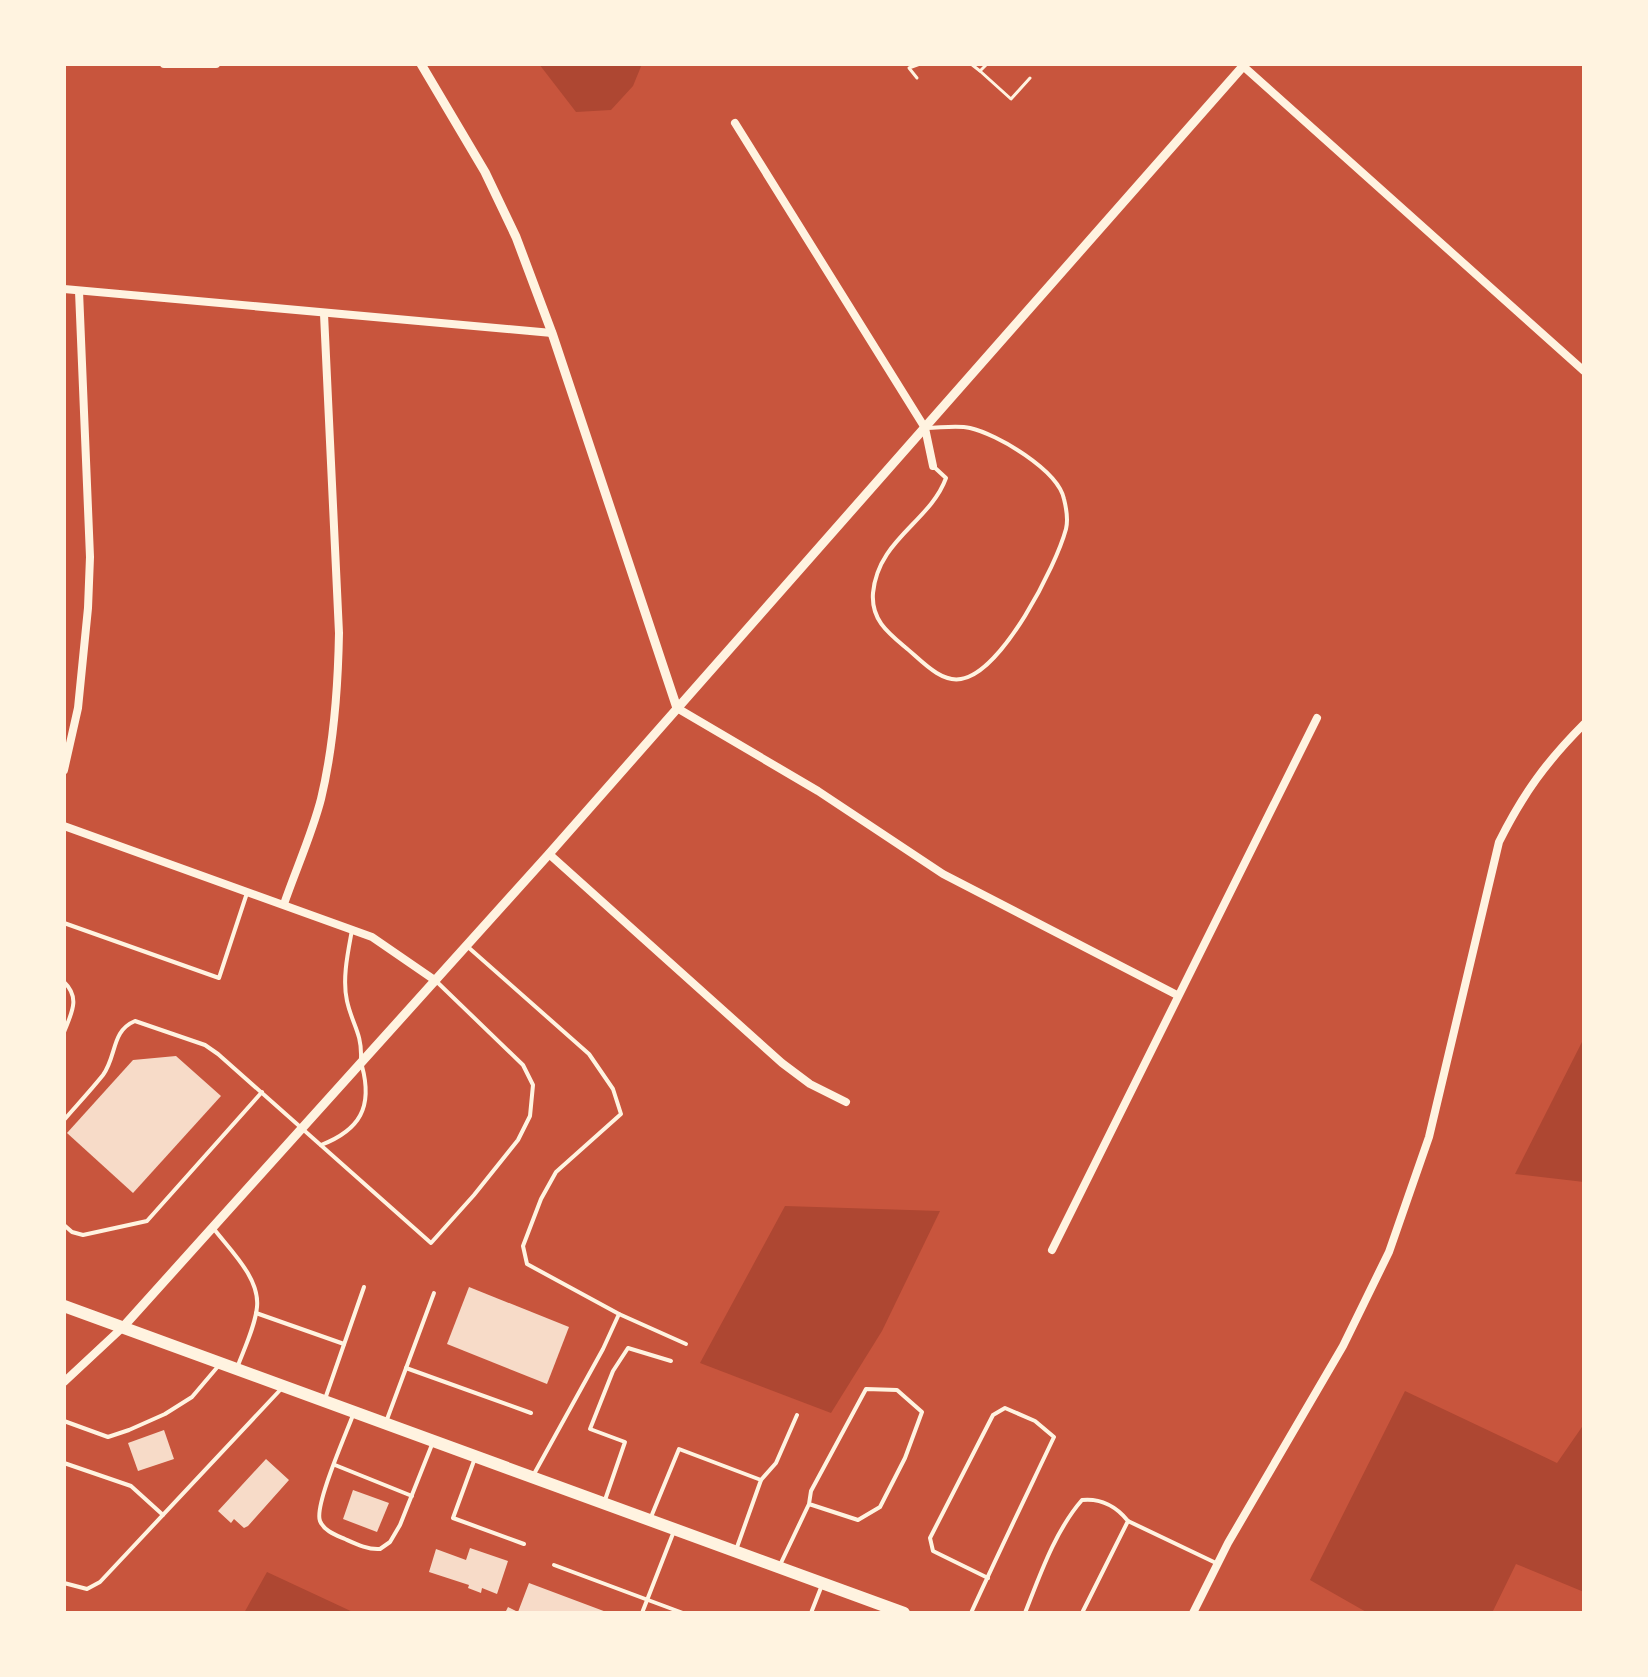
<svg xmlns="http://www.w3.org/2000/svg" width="1648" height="1677" font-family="Manrope,sans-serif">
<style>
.green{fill:#ae4732}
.building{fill:#f7dbc8}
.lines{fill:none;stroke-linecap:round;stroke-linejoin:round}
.path{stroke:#fff3e0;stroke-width:3}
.service{stroke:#fff3e0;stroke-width:4}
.minor{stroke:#fff3e0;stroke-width:8}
.tertiary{stroke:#fff3e0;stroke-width:9}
.trunk{stroke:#fff3e0;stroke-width:12}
</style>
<rect width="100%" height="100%" fill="#c8553d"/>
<g class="green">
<path d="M539 64H642L633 86 611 110 576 112Z"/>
<path d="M1584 1038V1182L1515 1174Z"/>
<path d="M785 1206 940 1211 882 1331 831 1413 700 1363Z"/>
<path d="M1405 1391 1557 1463 1584 1424V1592L1516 1564 1492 1613H1368L1310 1580Z"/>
<path d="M267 1572 355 1613H244Z"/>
</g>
<g class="building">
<path d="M176 1056 221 1096 133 1193 67 1133 133 1060Z"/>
<path d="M469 1287 569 1327 547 1384 447 1344Z"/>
<path d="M164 1430 174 1459 138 1471 128 1443Z"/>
<path d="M266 1459 289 1480 248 1526 244 1528 234 1519 231 1523 218 1511Z"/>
<path d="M353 1490 389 1503 377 1532 343 1519Z"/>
<path d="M470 1548 508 1561 497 1594 482 1588 481 1593 468 1588 469 1585 429 1572 436 1549 466 1560Z"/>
<path d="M529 1583 609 1613H505L508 1607 518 1612Z"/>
</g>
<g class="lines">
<g class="path">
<path d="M971 64 980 71"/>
<path d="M987 64 980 71 1011 99 1030 78"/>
<path d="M917 78 909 68 920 64"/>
</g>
<g class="service">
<path d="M927 428C940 428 957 425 970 428 997 434 1058 470 1064 499 1066 507 1068 521 1066 529 1056 566 1002 673 961 679 940 683 920 659 905 647 887 632 871 619 873 593 878 539 930 522 946 478L933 466"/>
<path d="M64 923 219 978 247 893"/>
<path d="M352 930C348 952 342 979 347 1001 352 1024 362 1033 361 1058"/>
<path d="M468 947 589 1054 613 1089 621 1114 556 1172 541 1199 523 1246 527 1264 619 1314 603 1349 534 1474"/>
<path d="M64 982C81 998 71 1014 64 1032"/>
<path d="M64 1120C77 1105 91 1090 103 1075 117 1056 111 1031 135 1021L205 1045 218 1054 431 1243 474 1195 518 1140 530 1116 533 1085 523 1065 436 981"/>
<path d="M321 1145C360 1130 373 1107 362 1066"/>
<path d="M64 1225 72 1232 83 1235 147 1221 262 1092"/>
<path d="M214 1229C230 1250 260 1278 257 1307 255 1327 244 1349 237 1368"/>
<path d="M256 1313 344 1344"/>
<path d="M619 1314 686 1344"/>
<path d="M406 1368 531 1413"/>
<path d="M325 1399 364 1287"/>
<path d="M353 1415C346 1434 314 1506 320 1521 324 1531 336 1535 345 1539 356 1544 368 1550 380 1549L390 1542 400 1525 433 1442"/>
<path d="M64 1421 108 1437 129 1430 165 1414 192 1397 220 1364"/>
<path d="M386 1422 434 1293"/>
<path d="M475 1458 453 1518 524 1544"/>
<path d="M64 1463 131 1486 163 1515"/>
<path d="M335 1465 412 1496"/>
<path d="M761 1480 776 1463 797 1415"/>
<path d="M605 1500 625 1442 590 1429 613 1371 628 1348 671 1361"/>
<path d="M651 1517 679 1449 761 1480 736 1550"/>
<path d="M1128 1521 1216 1563"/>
<path d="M554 1565 683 1613"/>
<path d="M780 1565 809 1504 811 1491 866 1389 897 1390 922 1412 905 1458 880 1507 858 1520 809 1504"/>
<path d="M64 1583 87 1589 100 1582 282 1388"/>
<path d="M642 1613 674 1531"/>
<path d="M811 1613 822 1585"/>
<path d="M971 1613C998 1554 1026 1496 1054 1437L1035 1421 1005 1408 993 1415 930 1538 933 1551 988 1578"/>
<path d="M1025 1613C1040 1575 1055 1531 1082 1500 1101 1498 1117 1507 1128 1521L1082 1613"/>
</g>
<g class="minor">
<path d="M164 64H216"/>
<path d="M1243 66 1584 371"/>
<path d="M735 123 925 428 933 466"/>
<path d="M64 289 552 333"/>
<path d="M677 708 818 791 943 874 1177 995"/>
<path d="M64 770 78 708 88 608 90 557 79 291"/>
<path d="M64 826 372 937 436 981"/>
<path d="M549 854 782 1063 810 1084 846 1102"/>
<path d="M284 904C296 869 312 834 321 799 334 745 338 689 339 633L324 314"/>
<path d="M1052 1250 1317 718"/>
<path d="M64 1382 123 1327"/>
<path d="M1193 1613 1228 1543 1343 1346 1389 1252 1429 1137 1499 842C1523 794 1546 762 1584 724"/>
</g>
<g class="tertiary">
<path d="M421 64 485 172 516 237 552 333 677 708"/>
<path d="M123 1327 549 854 1245 64"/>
</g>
<path class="trunk" d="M64 1306 904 1613"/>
</g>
<rect width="1648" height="1677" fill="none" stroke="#fff3e0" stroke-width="132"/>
</svg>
